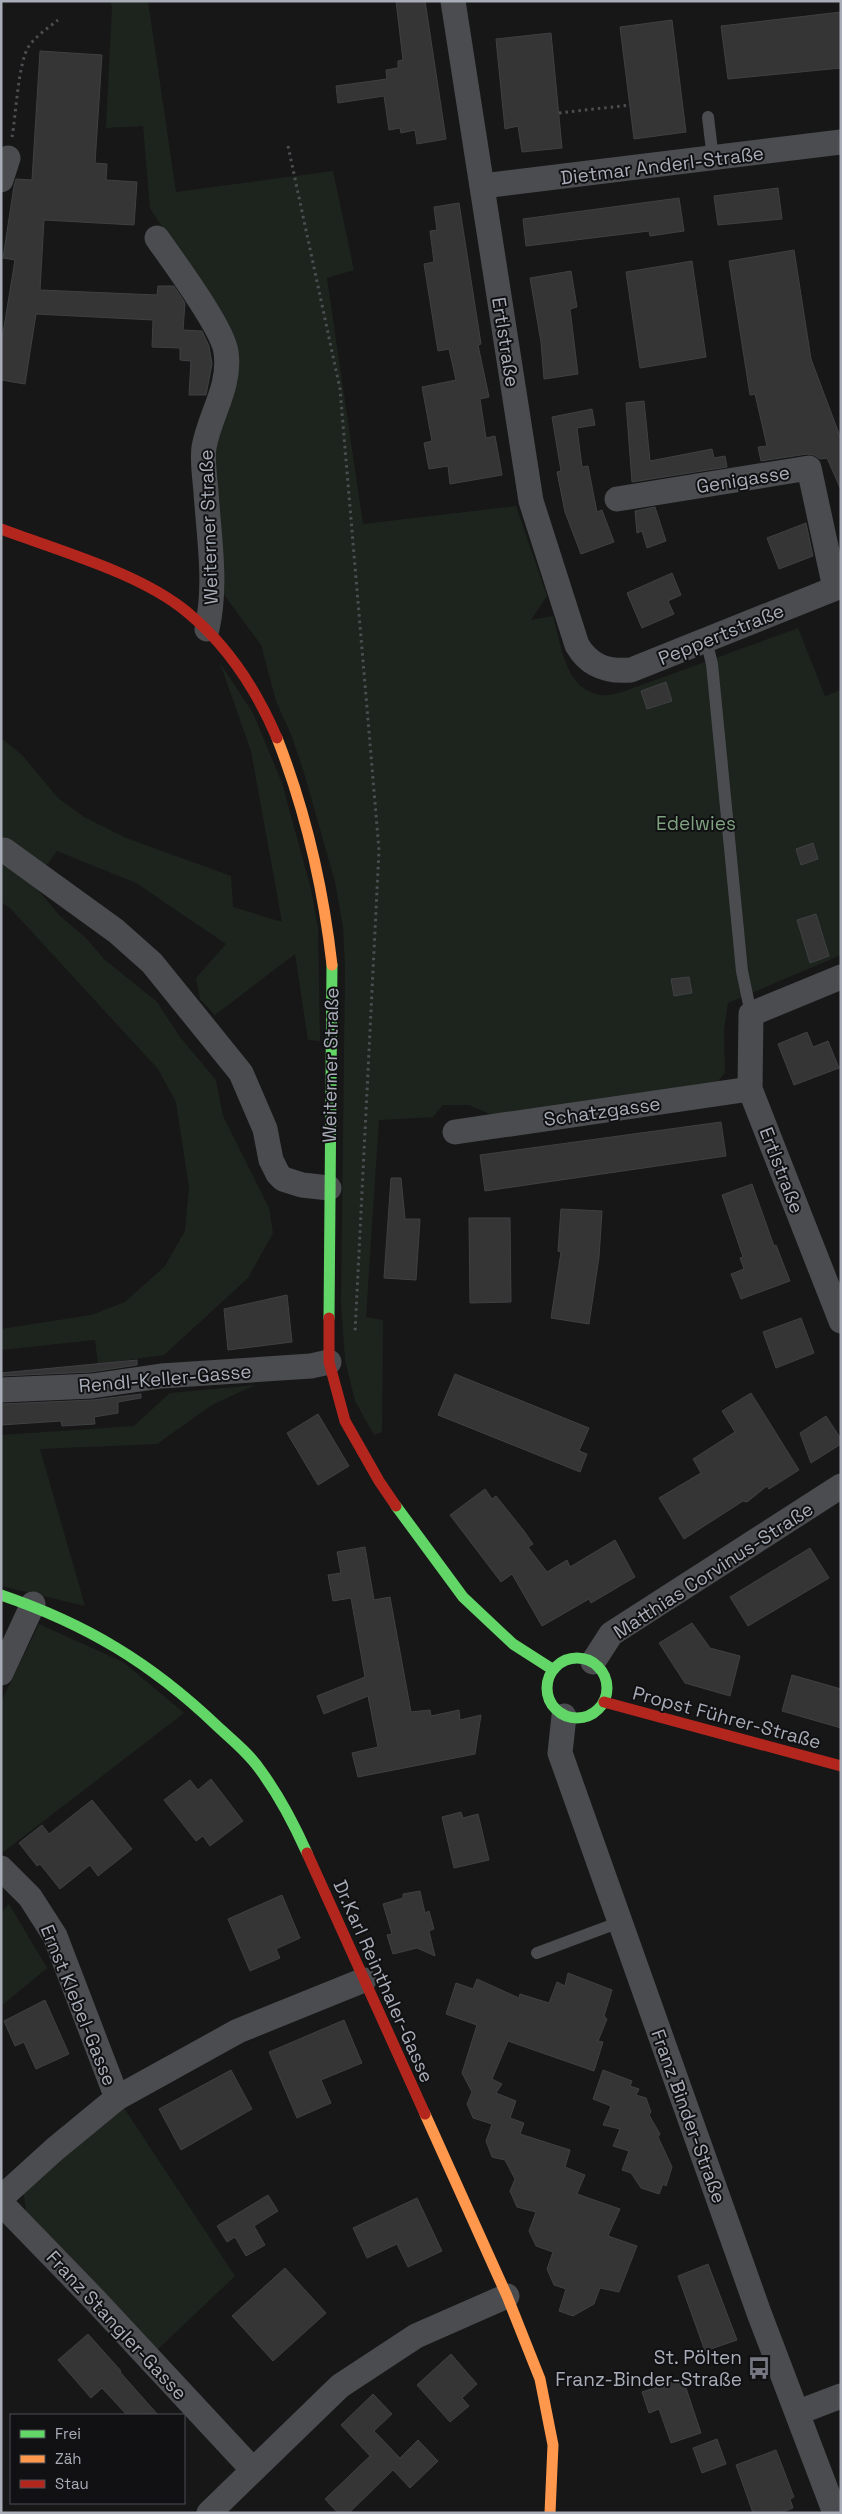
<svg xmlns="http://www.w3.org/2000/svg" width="842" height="2514" font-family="'Space Grotesk',sans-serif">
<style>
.green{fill:#1d241e}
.building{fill:#353536;stroke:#3f4043}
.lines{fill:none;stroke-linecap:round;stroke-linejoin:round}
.path{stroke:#4d4e52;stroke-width:3;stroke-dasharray:2.5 4;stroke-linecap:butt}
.lane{stroke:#4b4c50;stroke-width:12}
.street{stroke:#4b4c50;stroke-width:25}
.fast{stroke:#63d668;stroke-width:11}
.slow{stroke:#ff974d;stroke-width:11}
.jam{stroke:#b3261e;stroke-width:11}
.labels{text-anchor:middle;stroke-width:4;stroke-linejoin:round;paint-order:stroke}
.street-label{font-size:19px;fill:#a8adb8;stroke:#111113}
.park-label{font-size:19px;fill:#7fa381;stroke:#111113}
.poi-label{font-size:19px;fill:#a8adb8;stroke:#111113;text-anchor:end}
</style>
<rect width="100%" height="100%" fill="#171717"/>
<g class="green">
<path d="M109 1H148L176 192 333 171 354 270 327 278 363 524 516 506 547 596 531 620 553 616C561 644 565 691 602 695 609 696 618 693 625 691L798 628 825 696 841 690V955L728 1003 724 1029 725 1073 718 1081 706 1085 492 1115 469 1105H443L433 1117 379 1120 366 1317 383 1320 382 1432 374 1435 355 1401 345 1360 341 1305 345 969 343 927 335 882 305 776 292 737 276 701 261 645 222 592 210 448 226 326 150 208 143 126 106 128 112 6Z"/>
<path d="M220 663 253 713 282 783 311 889 318 928 320 1041 308 1040 295 954 215 1015 200 999 196 978 226 944 136 883 57 851 33 884 60 916 85 937 104 959 157 1002 180 1037 216 1080 223 1116 269 1208 273 1233 248 1278 164 1355 98 1364 95 1340 1 1350V1329L91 1315 125 1302 165 1266 185 1231 189 1187 176 1102 158 1069 10 908 1 902V738L22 755 58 798 84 817 126 838 231 876 233 907 282 922 251 751Z"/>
<path d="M255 1385 212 1405 157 1444 40 1449 85 1606 1 1586V1435L134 1426 170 1393Z"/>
<path d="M39 1624 123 1662 184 1713 2 1853 1 1702Z"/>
<path d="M9 1904 47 1968 1 2006V1913Z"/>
<path d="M122 2105 235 2276 156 2351 26 2211 23 2190Z"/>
</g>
<g class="building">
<path d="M396 1H425L446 139 417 144 415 130 401 133 400 128 389 130 384 96 338 103 336 86 387 79 386 70 398 68V61L403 60Z"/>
<path d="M841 12V68L728 79 721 26Z"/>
<path d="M672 20 686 132 634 139 620 27Z"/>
<path d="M551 33 562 148 522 152 518 126 505 129 496 39Z"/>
<path d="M40 51 102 55 95 163 107 164 106 180 137 182 134 225 44 220 40 290 157 295 158 286H174L185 303 183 330 202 331 209 346 212 364 206 395H189L191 361 180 360V348L152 347 153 320 36 314 25 384 1 380V345L15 260 3 258 14 186 16 179 32 180Z"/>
<path d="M778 188 782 219 718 225 714 196Z"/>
<path d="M679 198 684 231 650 236 649 231 526 246 523 219Z"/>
<path d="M459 203 481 344 478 345 489 397 480 399 486 438 495 436 502 475 450 484 448 466 429 469 424 443 432 441 422 387 456 380 449 349 438 351 424 264 434 262 430 231 437 230 434 207Z"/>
<path d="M794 250 811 359 841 439V490L827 458 820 459 814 455 807 454 761 461 758 447 767 446 755 394 750 395 729 261Z"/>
<path d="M692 261 706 357 640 368 626 272Z"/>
<path d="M571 271 577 307 570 309 578 374 544 379 541 342 530 278Z"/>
<path d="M644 401 650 461 712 449 714 458 725 456 727 467 632 482 626 403Z"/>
<path d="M592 409 595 425 577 428 582 467 588 466 597 512 602 510 614 542 581 554 565 512 557 472 561 471 552 417Z"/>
<path d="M655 507 666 541 647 548 642 531 637 533 635 511Z"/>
<path d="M806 523 813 556 779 569 767 538Z"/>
<path d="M672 573 681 595 668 601 674 614 642 628 627 593Z"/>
<path d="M666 682 672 701 647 709 641 691Z"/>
<path d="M813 843 818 859 801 865 796 849Z"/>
<path d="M816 914 829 956 810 963 797 920Z"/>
<path d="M689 977 692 993 674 996 671 979Z"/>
<path d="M807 1032 813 1047 828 1041 839 1068 794 1085 778 1044Z"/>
<path d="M721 1122 726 1156 485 1191 480 1155Z"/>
<path d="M391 1178H401L405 1219H420L416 1280 384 1278Z"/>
<path d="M752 1184 774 1246 776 1245 790 1281 741 1299 731 1274 744 1269 740 1258 743 1257 722 1195Z"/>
<path d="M561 1209 602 1211 599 1257 589 1324 551 1318 561 1252 558 1251Z"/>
<path d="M469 1218H510L511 1302 470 1303Z"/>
<path d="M287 1295 292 1342 228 1350 224 1309Z"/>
<path d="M801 1318 814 1353 776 1368 763 1332Z"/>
<path d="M137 1360V1365L91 1372 1 1376V1373Z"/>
<path d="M455 1374 589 1428 579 1451 587 1454 580 1472 438 1415Z"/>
<path d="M751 1393 799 1470 769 1489 767 1486 747 1502 743 1501 684 1539 659 1498 701 1473 693 1459 735 1432 722 1411Z"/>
<path d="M141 1394V1398L118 1402V1413L94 1417 95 1424 62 1426 61 1421 1 1425V1404L93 1400Z"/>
<path d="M318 1414 349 1466 318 1485 287 1433Z"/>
<path d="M826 1416 841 1439V1444L811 1463 800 1433Z"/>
<path d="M485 1489 492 1499 496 1496 524 1531 533 1544 528 1547 547 1572 567 1560 570 1567 615 1540 635 1577 591 1603 589 1599 542 1626 512 1574 501 1582 450 1515Z"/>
<path d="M365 1547 374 1600 390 1597 411 1712 430 1710 431 1716 459 1710 460 1720 481 1715 475 1754 358 1777 352 1753 378 1747 368 1696 324 1714 317 1696 365 1677 351 1598 333 1601 328 1575 341 1573 337 1552Z"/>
<path d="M810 1548 829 1578 748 1626 730 1597Z"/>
<path d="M692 1623 710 1648 740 1656 730 1696 685 1683 659 1643Z"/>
<path d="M792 1675 841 1689V1728L782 1711Z"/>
<path d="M211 1779 243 1821 210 1846 203 1836 196 1841 164 1800 190 1780 198 1790Z"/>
<path d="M92 1800 132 1849 98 1876 90 1865 60 1889 40 1864 37 1866 19 1843 42 1825 49 1834Z"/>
<path d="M461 1812 463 1818 478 1814 489 1860 454 1868 442 1817Z"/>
<path d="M420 1891 425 1913 429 1911 434 1929 429 1931 435 1956 417 1948 393 1954 387 1935 392 1934 383 1904 403 1898V1894Z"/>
<path d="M282 1895 300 1938 276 1949 280 1958 250 1971 228 1919Z"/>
<path d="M568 1973 612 1990 604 2016 607 2019 598 2041 603 2042 594 2071 508 2041 492 2079 502 2084 496 2093 516 2101 510 2118 524 2123 520 2134 570 2150 565 2167 585 2175 577 2194 620 2209 608 2236 637 2246 619 2292 600 2288 594 2304 573 2316 559 2311 566 2289 554 2285 547 2269 553 2252 536 2246 529 2231 536 2212 517 2207 510 2191 515 2179 505 2160 492 2157 486 2141 492 2124 473 2118 467 2104 472 2092 462 2073 477 2025 446 2014 456 1983 473 1989 477 1979 519 1998 520 1994 549 2003 557 1982 565 1986Z"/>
<path d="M45 2000 69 2054 36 2069 24 2042 15 2046 4 2021Z"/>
<path d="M344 2020 362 2063 321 2080 331 2103 297 2118 269 2052Z"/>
<path d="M231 2070 252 2109 181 2150 159 2109Z"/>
<path d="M603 2070 632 2081 630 2086 639 2089 636 2095 646 2098 651 2112 649 2115 660 2134 658 2137 672 2167 666 2186 663 2184 659 2194 641 2188 631 2173 622 2170 629 2151 613 2146 620 2129 603 2125 611 2106 593 2099Z"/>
<path d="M268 2195 278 2211 254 2226 265 2245 246 2256 235 2237 227 2242 217 2226Z"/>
<path d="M417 2198 442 2251 408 2267 397 2244 367 2258 353 2228Z"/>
<path d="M708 2264 737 2340 705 2351 678 2276Z"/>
<path d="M285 2268 326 2313 273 2361 232 2316Z"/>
<path d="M88 2334 121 2371 120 2372 158 2415H127L102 2388 91 2398 58 2360Z"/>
<path d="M451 2354 477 2384 462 2398 469 2406 450 2422 417 2385Z"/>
<path d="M683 2379 701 2433 671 2443 659 2409 649 2413 642 2392Z"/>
<path d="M373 2394 392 2414 374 2431 400 2458 418 2440 438 2461 410 2488 393 2470 349 2513H338L325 2499 370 2456 341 2425Z"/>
<path d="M717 2439 726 2464 702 2473 693 2448Z"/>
<path d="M776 2450 794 2497 790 2499 793 2508 780 2513H753L736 2465Z"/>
</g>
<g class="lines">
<g class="path">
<path d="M559 113 630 105"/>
<path d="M12 137C16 116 18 62 29 46 37 35 48 28 58 20"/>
<path d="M288 146 340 389 379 850 355 1333"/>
</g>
<g class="lane">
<path d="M708 117 713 159"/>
<path d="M706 640 712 664 742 971 751 1014"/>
<path d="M537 1953 620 1922"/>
</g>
<g class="street">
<path d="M453 1 531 501 577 645C589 666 607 672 631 670L841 586"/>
<path d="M1 180 8 158"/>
<path d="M483 186 841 142"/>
<path d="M157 238C173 261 223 328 226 352 231 387 210 414 204 447 202 461 205 478 206 492 209 538 217 584 207 629"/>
<path d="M617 499 809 468 835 588"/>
<path d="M4 850 116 931 152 963 241 1073 265 1129 271 1160 278 1174 283 1179 302 1185 329 1188"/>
<path d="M841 977 751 1014 750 1089 841 1321"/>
<path d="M455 1132 750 1089"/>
<path d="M1 1390 92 1386 161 1376 311 1366 329 1362"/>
<path d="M593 1662 611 1634 841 1486"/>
<path d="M1 1673 33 1604"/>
<path d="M564 1716 560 1753 759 2313 835 2513"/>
<path d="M1 1868 30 1897 55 1936 117 2098"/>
<path d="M1 2198 55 2149 117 2098 238 2031 364 1980"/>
<path d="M1 2203 94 2299 253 2470"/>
<path d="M799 2412 841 2396"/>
<path d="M209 2513 340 2386 416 2336 507 2296"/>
</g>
<g class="fast">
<path d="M329 1318 332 965"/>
<path d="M396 1506 463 1597 513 1644 552 1669"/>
<path d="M1 1595C86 1624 151 1663 216 1725 232 1740 249 1753 261 1771 280 1797 294 1824 307 1853"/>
<circle cx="577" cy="1688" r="30"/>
</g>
<g class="slow">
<path d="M277 738C306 812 323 886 332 965"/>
<path d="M425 2114 507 2296 540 2379 553 2445 550 2513"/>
</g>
<g class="jam">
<path d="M1 529C59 551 140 573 187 612 227 645 257 691 277 738"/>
<path d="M329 1318V1362L345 1421 379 1481 396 1506"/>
<path d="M604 1702 841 1766"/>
<path d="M307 1853 425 2114"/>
</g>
</g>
<defs>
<symbol id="bus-bare" viewBox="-9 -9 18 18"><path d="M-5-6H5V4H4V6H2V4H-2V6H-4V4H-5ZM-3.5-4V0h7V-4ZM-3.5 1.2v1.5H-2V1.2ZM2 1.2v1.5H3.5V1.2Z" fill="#757880" stroke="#111113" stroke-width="2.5" paint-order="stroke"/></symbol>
</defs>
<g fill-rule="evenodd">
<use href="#bus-bare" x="743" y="2352" width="32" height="32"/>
</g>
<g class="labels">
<g class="street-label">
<text transform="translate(662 165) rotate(-7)" y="7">Dietmar Anderl-Straße</text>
<text transform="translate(506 342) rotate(81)" y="7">Ertlstraße</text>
<text transform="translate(743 479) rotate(-9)" y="7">Genigasse</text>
<text transform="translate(208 527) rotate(-92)" y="7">Weiterner Straße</text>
<text transform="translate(721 634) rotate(-22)" y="7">Peppertstraße</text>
<text transform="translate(330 1065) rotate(-89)" y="7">Weiterner Straße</text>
<text transform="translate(602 1111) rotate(-8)" y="7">Schatzgasse</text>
<text transform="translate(782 1170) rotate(69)" y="7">Ertlstraße</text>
<text transform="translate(165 1378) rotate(-5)" y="7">Rendl-Keller-Gasse</text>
<text transform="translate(713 1570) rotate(-33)" y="7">Matthias Corvinus-Straße</text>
<text transform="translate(727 1717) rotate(15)" y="7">Propst Führer-Straße</text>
<text transform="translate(384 1981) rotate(66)" y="7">Dr.Karl Reinthaler-Gasse</text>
<text transform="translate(79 2005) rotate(68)" y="7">Ernst Klebel-Gasse</text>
<text transform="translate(689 2116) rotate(70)" y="7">Franz Binder-Straße</text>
<text transform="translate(117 2325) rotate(47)" y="7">Franz Stangler-Gasse</text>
</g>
<g class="park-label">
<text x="696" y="830">Edelwies</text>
</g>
<g class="poi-label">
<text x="742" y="2364">St. Pölten<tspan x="742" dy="22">Franz-Binder-Straße</tspan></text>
</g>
</g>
<rect width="842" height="2514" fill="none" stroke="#a8adb8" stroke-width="5"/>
<rect x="10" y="2414" width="175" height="90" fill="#111113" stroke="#4d4f55"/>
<rect x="20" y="2430" width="25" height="8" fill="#63d668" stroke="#4d4f55"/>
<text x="55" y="2439" font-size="15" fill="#a8adb8">Frei</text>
<rect x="20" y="2455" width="25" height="8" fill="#ff974d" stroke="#4d4f55"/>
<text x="55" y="2464" font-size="15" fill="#a8adb8">Zäh</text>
<rect x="20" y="2480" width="25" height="8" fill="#b3261e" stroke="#4d4f55"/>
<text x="55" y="2489" font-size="15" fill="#a8adb8">Stau</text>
</svg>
